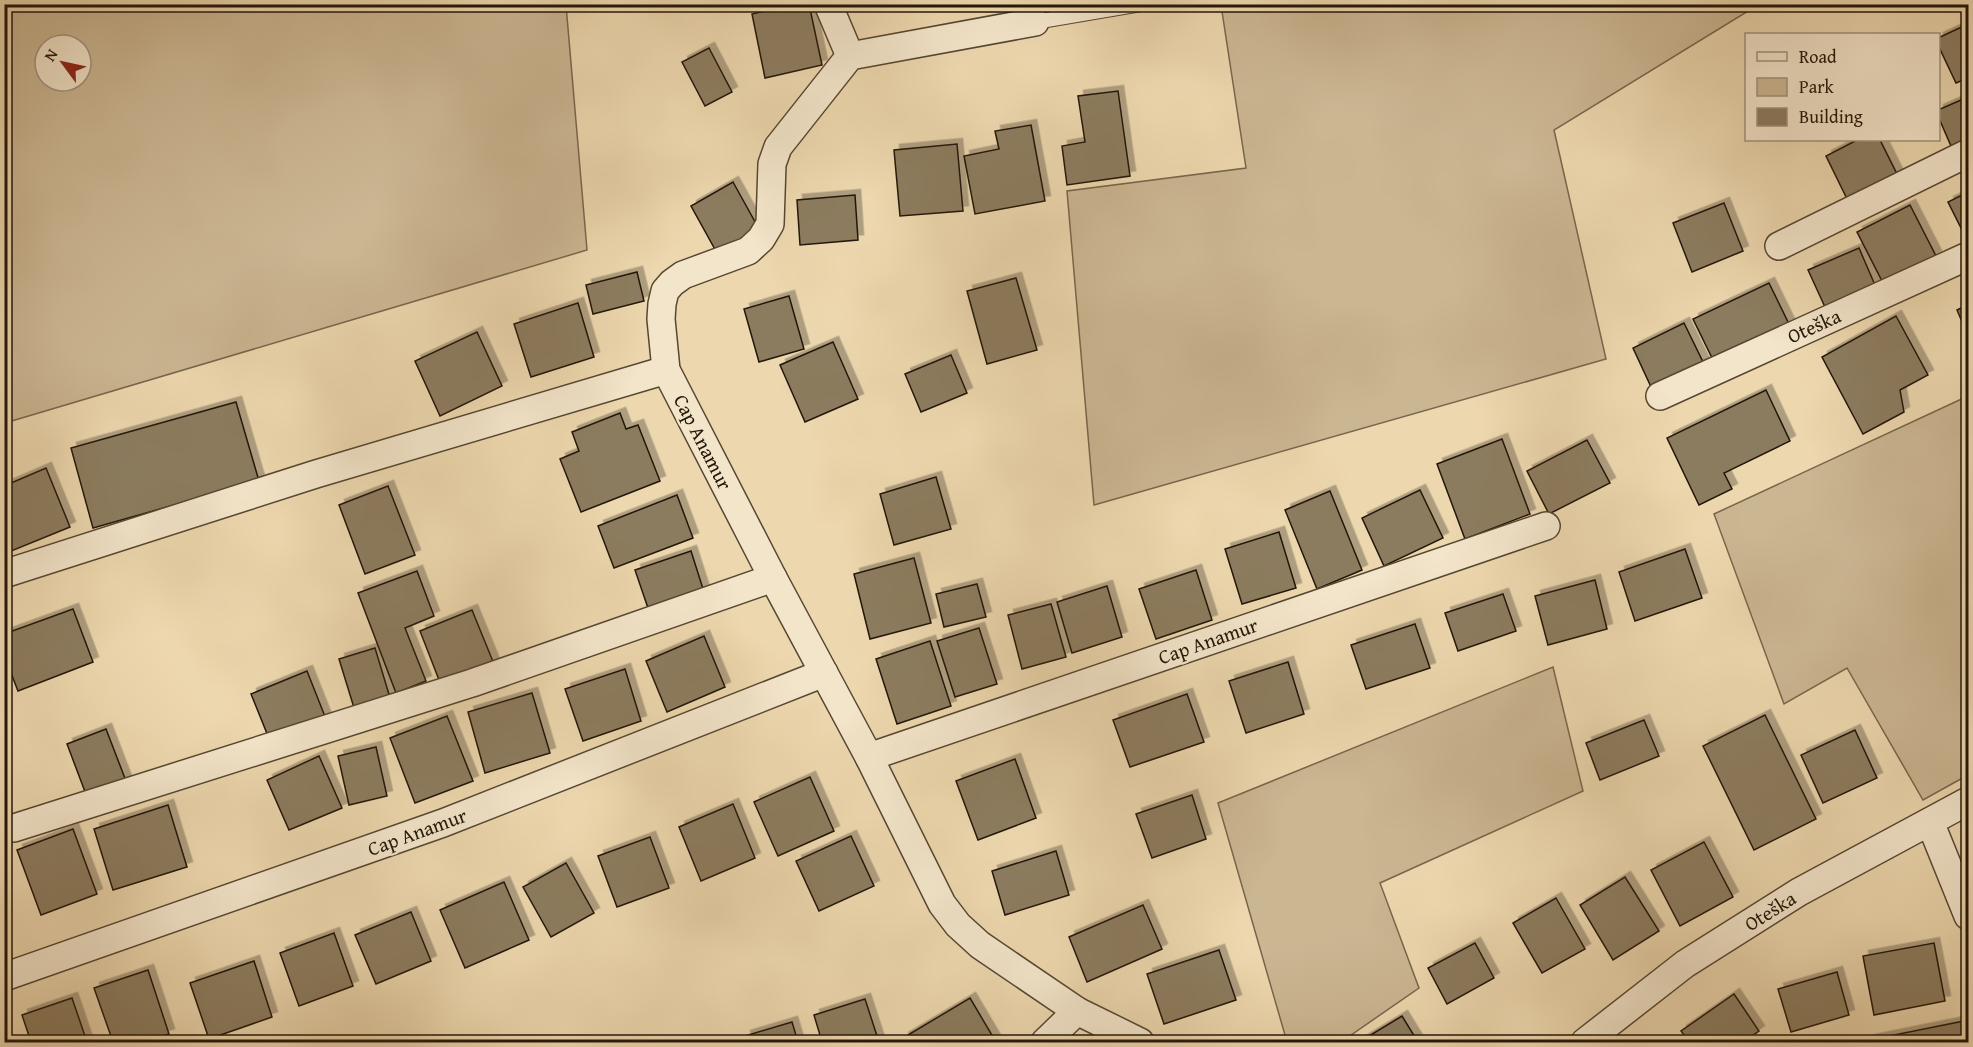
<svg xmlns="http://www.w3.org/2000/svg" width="1973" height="1047" font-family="'Gentium Book Plus',serif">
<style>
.green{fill:#cbb692;stroke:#77664d;stroke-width:1.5;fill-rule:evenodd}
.building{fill:#8c7b5e;stroke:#231708;stroke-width:1.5;filter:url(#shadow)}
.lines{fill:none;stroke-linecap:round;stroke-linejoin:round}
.service-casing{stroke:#564732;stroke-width:16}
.minor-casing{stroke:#564732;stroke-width:30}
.service{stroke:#f3e5ca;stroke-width:14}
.minor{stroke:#f3e5ca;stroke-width:27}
.labels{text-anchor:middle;stroke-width:4.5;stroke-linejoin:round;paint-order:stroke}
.street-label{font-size:20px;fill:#231708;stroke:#f3e5ca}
</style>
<defs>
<filter id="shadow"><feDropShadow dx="5.5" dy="-5.5" stdDeviation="0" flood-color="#0004"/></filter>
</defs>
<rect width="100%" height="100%" fill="#edd7ae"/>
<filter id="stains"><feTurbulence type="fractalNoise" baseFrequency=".00333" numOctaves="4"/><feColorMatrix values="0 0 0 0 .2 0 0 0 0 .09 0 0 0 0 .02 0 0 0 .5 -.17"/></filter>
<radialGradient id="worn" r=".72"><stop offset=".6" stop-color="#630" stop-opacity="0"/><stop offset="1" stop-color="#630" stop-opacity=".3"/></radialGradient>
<g class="green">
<path d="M5 4 566 5 587 250 5 423ZM45 45H81V81H45Z"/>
<path d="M1221 5V4L1758 5 1554 130 1606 359 1094 505 1067 191 1246 168Z"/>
<path d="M1968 396V775L1923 800 1847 668 1784 704 1714 514Z"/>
<path d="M1553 667 1583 791 1380 883 1419 988 1341 1042H1287L1218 803Z"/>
</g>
<g class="building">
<path d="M796 4H809L822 65 765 78 752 14Z"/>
<path d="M1968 24V78L1956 83 1938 45V38Z"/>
<path d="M709 48 732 92 705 106 682 62Z"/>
<path d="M1118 91 1130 176 1067 185 1062 146 1085 142 1078 96Z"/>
<path d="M1968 97V138L1951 146 1938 116V110Z"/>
<path d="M1031 125 1045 201 975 214 964 156 999 149 995 131Z"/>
<path d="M1857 140H1880L1900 180 1850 205 1826 156Z"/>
<path d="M957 144 963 211 900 216 894 150Z"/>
<path d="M733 182 759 229 717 253 691 206Z"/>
<path d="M1968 192V242L1948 202Z"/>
<path d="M855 195 858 240 800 245 797 200Z"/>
<path d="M1724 203 1743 251 1692 272 1673 223Z"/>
<path d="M1910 205 1936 256 1883 283 1857 232Z"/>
<path d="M1859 248 1875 285 1825 307 1808 270Z"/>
<path d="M637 272 644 301 593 314 586 285Z"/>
<path d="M1016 278 1037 350 987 364 967 291Z"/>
<path d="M1769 283 1789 324 1713 360 1693 319Z"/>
<path d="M789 296 804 349 759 362 744 309Z"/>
<path d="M578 303 594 357 531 377 514 324Z"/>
<path d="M1968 305V336L1957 310Z"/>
<path d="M1896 316 1928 375 1900 390 1904 412 1863 434 1822 357Z"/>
<path d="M1684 323 1704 364 1652 389 1633 348Z"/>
<path d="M477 332 502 386 440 416 415 361Z"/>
<path d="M833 342 858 399 805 422 780 365Z"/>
<path d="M951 355 967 393 921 412 905 374Z"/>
<path d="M1766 390 1790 441 1724 473 1732 489 1699 505 1667 438Z"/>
<path d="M236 402 259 481 93 528 71 448Z"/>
<path d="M620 413 626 429 638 425 660 481 581 512 560 459 579 451 572 432Z"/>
<path d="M1502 439 1530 514 1465 539 1437 464Z"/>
<path d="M1587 440 1610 483 1549 514 1527 471Z"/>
<path d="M46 468 70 527 4 554V486Z"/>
<path d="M936 477 951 529 894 545 880 494Z"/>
<path d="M388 486 415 555 365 574 339 505Z"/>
<path d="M1420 490 1443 538 1384 566 1362 518Z"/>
<path d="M1330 491 1362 570 1317 589 1285 510Z"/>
<path d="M677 495 693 538 614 568 598 526Z"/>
<path d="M1279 532 1296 588 1242 604 1225 549Z"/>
<path d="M1685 549 1702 598 1635 621 1619 572Z"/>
<path d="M691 551 704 592 649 611 635 570Z"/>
<path d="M914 558 931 623 870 639 854 574Z"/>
<path d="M1196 570 1212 620 1156 639 1139 589Z"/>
<path d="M417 571 434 616 405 628 426 681 396 693 358 593Z"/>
<path d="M1595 580 1607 629 1548 645 1535 596Z"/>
<path d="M977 584 986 617 944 627 936 594Z"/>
<path d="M1107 586 1122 637 1072 653 1057 602Z"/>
<path d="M1503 594 1516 631 1458 651 1445 613Z"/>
<path d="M1051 604 1066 657 1022 669 1008 615Z"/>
<path d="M73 609 93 662 18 691 4 655V634Z"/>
<path d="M472 610 494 664 441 685 420 631Z"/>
<path d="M1415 624 1430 668 1366 689 1351 645Z"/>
<path d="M979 628 997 684 955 697 937 641Z"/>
<path d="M704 636 725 687 667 712 646 661Z"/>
<path d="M930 641 951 706 897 724 876 659Z"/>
<path d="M375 648 391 701 355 711 339 659Z"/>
<path d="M1288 662 1304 714 1246 733 1229 681Z"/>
<path d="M625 669 641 721 583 741 565 689Z"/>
<path d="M307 671 326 719 270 741 251 694Z"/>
<path d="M532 693 550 753 485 773 468 712Z"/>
<path d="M1187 694 1204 742 1130 767 1113 720Z"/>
<path d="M1765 715 1816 819 1754 850 1703 746Z"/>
<path d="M447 716 473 781 415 803 390 738Z"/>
<path d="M1644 720 1659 756 1600 780 1586 743Z"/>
<path d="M106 729 126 781 87 797 67 744Z"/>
<path d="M1855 730 1877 778 1823 803 1801 755Z"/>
<path d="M376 747 387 796 349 805 338 756Z"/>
<path d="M319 756 342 808 289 830 267 780Z"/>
<path d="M1015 759 1036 818 978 840 956 781Z"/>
<path d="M810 777 834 831 778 856 754 802Z"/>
<path d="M1192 795 1206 839 1152 858 1136 814Z"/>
<path d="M733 804 755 858 701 881 679 827Z"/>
<path d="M168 805 187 867 113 890 94 829Z"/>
<path d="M73 829 97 894 41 915 17 850Z"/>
<path d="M851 836 874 886 819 911 796 861Z"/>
<path d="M650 837 669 888 617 907 598 856Z"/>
<path d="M1704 842 1733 897 1680 926 1651 870Z"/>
<path d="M1056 851 1069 895 1005 915 992 871Z"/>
<path d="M566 863 594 913 551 937 523 887Z"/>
<path d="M1625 877 1659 931 1613 960 1580 905Z"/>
<path d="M504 882 529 940 465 968 440 910Z"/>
<path d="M1556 898 1585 949 1542 973 1513 923Z"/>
<path d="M1143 905 1162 949 1087 982 1069 937Z"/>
<path d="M411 912 431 961 376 984 355 935Z"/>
<path d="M334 933 353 986 299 1006 280 953Z"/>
<path d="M1475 943 1494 978 1447 1004 1428 968Z"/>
<path d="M1934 943 1945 1001 1874 1015 1863 956Z"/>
<path d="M1219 950 1236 1000 1164 1024 1147 974Z"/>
<path d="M254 961 272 1017 209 1039 190 983Z"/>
<path d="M148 970 169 1034 144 1042H113L94 988Z"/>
<path d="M1837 972 1849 1015 1791 1032 1778 989Z"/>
<path d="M1734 994 1759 1031 1743 1042H1689L1681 1031Z"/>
<path d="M72 998 87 1042H31L22 1015Z"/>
<path d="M970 998 996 1042H906L903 1038Z"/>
<path d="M865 999 879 1042H822L814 1015Z"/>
<path d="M1402 1016 1418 1042H1359Z"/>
<path d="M1964 1021 1968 1042H1869V1040Z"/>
<path d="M792 1022 798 1042H747L745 1036Z"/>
</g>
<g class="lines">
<defs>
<path id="service" d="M1035 22 1141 4"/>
<g id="minor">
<path d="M828 4 850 56"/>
<path d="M1035 22 850 56 778 147 772 164 770 224 761 239 748 251 683 275 672 283 665 291 662 304 661 319 666 370 773 578 869 757 942 904 958 925 980 945 1077 1011 1140 1042"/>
<path d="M1779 246 1968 153"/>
<path d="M1660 396 1968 256"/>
<path d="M4 574 316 474 666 370"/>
<path d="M869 757 1546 526"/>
<path d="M1930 822 1968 916"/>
<path d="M14 828 472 683 773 578"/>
<path d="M4 977 443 823 824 673"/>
<path d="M1045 1042 1077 1011"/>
<path d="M1585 1042 1685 964 1799 892 1968 801"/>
</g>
</defs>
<use href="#service" class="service-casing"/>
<use href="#minor" class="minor-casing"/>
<use href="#service" class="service"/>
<use href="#minor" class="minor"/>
</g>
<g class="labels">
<g class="street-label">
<text transform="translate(1814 326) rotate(-24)" y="7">Oteška</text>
<text transform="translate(703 442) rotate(63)" y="7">Cap Anamur</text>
<text transform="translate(1208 641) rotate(-19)" y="7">Cap Anamur</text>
<text transform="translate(417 832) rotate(-20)" y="7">Cap Anamur</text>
<text transform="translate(1770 911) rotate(-32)" y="7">Oteška</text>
</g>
</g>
<rect width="1973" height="1047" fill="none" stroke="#edd7ae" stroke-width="24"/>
<rect x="6" y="6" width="1961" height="1035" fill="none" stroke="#231708" stroke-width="3"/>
<rect x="12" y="12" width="1949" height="1023" fill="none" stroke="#231708" stroke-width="1.5"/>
<rect x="1745" y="33" width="195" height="108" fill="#f3e5ca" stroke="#a0937c" stroke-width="1.5"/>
<rect x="1757" y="52" width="30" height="9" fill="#f3e5ca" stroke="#a0937c" stroke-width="1.5"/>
<text x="1799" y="63" font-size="18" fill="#231708">Road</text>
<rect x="1757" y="78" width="30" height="18" fill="#cbb692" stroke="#a0937c" stroke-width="1.5"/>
<text x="1799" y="93" font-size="18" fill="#231708">Park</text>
<rect x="1757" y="108" width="30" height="18" fill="#8c7b5e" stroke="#a0937c" stroke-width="1.5"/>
<text x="1799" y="123" font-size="18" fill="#231708">Building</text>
<g transform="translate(63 63) rotate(303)"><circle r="28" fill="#f3e5ca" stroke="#a0937c" stroke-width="1.5"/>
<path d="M0-4.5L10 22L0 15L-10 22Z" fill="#8f2418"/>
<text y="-9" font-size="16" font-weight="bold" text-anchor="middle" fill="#231708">N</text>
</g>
<rect width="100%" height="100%" filter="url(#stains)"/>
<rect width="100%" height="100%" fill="url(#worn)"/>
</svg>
